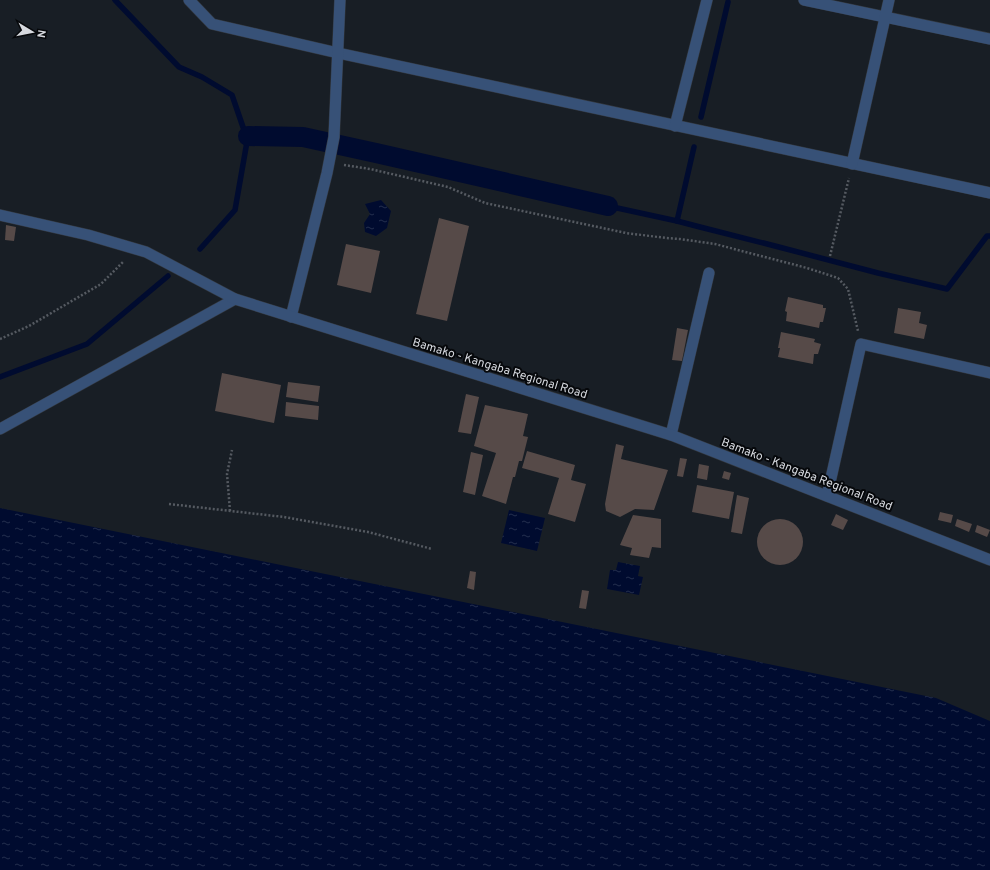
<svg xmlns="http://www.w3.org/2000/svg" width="990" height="870" font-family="Overpass,sans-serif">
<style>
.water{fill:url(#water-ripples)}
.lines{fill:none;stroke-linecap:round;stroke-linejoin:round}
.stream{stroke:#000b2f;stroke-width:5.5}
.canal{stroke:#000b2f;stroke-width:20}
.building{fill:#564a48}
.minor-casing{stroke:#33383f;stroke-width:12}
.tertiary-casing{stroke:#33383f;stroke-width:12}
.path{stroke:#555a61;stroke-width:2.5;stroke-dasharray:2 2;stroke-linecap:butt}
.minor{stroke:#375177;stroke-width:11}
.tertiary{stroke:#375177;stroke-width:11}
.labels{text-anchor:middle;stroke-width:4;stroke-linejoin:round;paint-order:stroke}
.street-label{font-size:12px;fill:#d6d9df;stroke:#06080b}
</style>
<defs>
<pattern id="water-ripples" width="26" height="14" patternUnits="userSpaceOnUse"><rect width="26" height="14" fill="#000b2f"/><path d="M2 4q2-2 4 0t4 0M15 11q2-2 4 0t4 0" fill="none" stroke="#242e4d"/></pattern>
</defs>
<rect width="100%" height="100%" fill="#181e25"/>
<g class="water">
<path d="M381 200 391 211 387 228 376 236 365 232 364 223 370 214 365 204Z"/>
<path d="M0 508 936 698 990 721V870H0Z"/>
<path d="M509 510 545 518 537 551 501 543Z"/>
<path d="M618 562 640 566 638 576 643 577 639 595 607 589 610 570H616Z"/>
</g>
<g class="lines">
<g class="stream">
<path d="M115 0 179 67 202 77 232 95 244 130 248 136 235 210 200 249"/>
<path d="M701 117 728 2"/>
<path d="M608 206 677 221 700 227 775 246 878 273 947 289 987 236H990"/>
<path d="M677 221 694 147"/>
<path d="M0 377 87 344 168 276"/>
</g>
<path class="canal" d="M248 136 303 137 376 153 608 206"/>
</g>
<g class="building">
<path d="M439 218 469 226 447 321 416 314Z"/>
<path d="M6 225 16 227 14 241 5 240Z"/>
<path d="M346 244 380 251 371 293 337 285Z"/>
<path d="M788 297 823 305V308H826L823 322H820L819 328 786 321 787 312 785 311Z"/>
<path d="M898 308 921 312 919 323 927 325 924 339 894 333Z"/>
<path d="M677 328 688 330 682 361 672 360Z"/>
<path d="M781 332 815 339 814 342 821 344 818 354H814L813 364 778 357 780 348H778Z"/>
<path d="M222 373 281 385 274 423 215 411Z"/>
<path d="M288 382 320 386 318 402 286 397Z"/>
<path d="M466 394 479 397 471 434 458 432Z"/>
<path d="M286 402 319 406 318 420 285 416Z"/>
<path d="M485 405 528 414 523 436 528 437 522 461H519L515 477H513L506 504 482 496 496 453 474 446Z"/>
<path d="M616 444 624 446 621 459 668 470 654 510 635 509 620 517 606 511 605 504Z"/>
<path d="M527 451 575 465 571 480 586 484 575 522 548 514 559 478 522 468Z"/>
<path d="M471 452 483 455 475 495 463 492Z"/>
<path d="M680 458 687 459 683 477 677 476Z"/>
<path d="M699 464 709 466 707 480 697 478Z"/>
<path d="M724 471 731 473 729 480 722 478Z"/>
<path d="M697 485 734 492 729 519 692 512Z"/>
<path d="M737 495 749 498 742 534 731 532Z"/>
<path d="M940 512 953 515 951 523 938 520Z"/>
<path d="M836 514 848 520 843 530 831 525Z"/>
<path d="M633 515 661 519V548L652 547 649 558 630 555 632 548 620 545Z"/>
<circle cx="780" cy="542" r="23"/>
<path d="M957 519 972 524 969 532 955 526Z"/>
<path d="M977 525 990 530 987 537 975 532Z"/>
<path d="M470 571 476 572 474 590 467 588Z"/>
<path d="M582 590 589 591 586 609 579 608Z"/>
</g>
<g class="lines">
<defs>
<g id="minor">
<path d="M189 0 212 24 338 53 990 193"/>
<path d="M804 0 990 39"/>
<path d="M675 126 707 0"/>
<path d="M852 164 889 0"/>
<path d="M291 317 327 173 334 137 340 0"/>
<path d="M0 429 235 299"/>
<path d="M671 435 709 273"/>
<path d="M827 496 861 344 990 373"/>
</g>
<path id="tertiary" d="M0 215 88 235 146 252 235 299 671 435 990 560"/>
</defs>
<use href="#minor" class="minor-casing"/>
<use href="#tertiary" class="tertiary-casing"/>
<g class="path">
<path d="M344 165 370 169 448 187 485 203 626 233 666 238 680 239 715 244 807 268 838 278 848 289 858 331"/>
<path d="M830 256 849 178"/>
<path d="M0 339 29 326 101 284 124 261"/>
<path d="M169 504 284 517 368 532 432 549"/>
<path d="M230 511 227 474 232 450"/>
</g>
<use href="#minor" class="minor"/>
<use href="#tertiary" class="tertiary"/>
</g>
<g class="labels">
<g class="street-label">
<text transform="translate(500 368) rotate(17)" y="4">Bamako - Kangaba Regional Road</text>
<text transform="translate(807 474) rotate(21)" y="4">Bamako - Kangaba Regional Road</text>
</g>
</g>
<g transform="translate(32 32) rotate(100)" stroke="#06080b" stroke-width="3" paint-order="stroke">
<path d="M0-3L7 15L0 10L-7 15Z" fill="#d6d9df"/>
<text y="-6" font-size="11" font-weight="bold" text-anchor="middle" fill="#d6d9df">N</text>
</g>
</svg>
